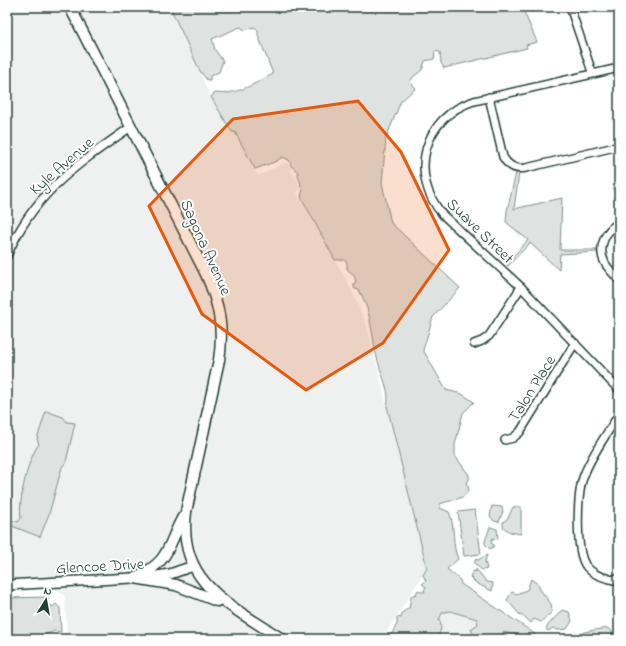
<svg xmlns="http://www.w3.org/2000/svg" width="626" height="646" font-family="'Indie Flower',sans-serif">
<style>
.built{fill:#eef1f0}
.green{fill:#dee3e2;stroke:#7e908b}
.lines{fill:none;stroke-linecap:round;stroke-linejoin:round}
.minor-casing{stroke:#1f3d34;stroke-width:10}
.tertiary-casing{stroke:#1f3d34;stroke-width:12}
.secondary-casing{stroke:#1f3d34;stroke-width:13}
.minor{stroke:#fff;stroke-width:7}
.tertiary{stroke:#fff;stroke-width:9}
.secondary{stroke:#fff;stroke-width:10}
.marked{fill:#e8590c;fill-opacity:0.2;stroke:#e8590c;stroke-width:3;stroke-linejoin:round}
.labels{text-anchor:middle;stroke-width:4;stroke-linejoin:round;paint-order:stroke}
.street-label{font-size:16px;fill:#1f3d34;stroke:#fff}
</style>
<rect width="100%" height="100%" fill="#fff"/>
<filter id="ink" filterUnits="userSpaceOnUse"><feTurbulence type="fractalNoise" baseFrequency=".025" numOctaves="2"/><feDisplacementMap in="SourceGraphic" scale="8" xChannelSelector="R" yChannelSelector="G"/><feConvolveMatrix kernelMatrix="1 2 1 2 8 2 1 2 1" color-interpolation-filters="sRGB"/></filter>
<g filter="url(#ink)">
<g class="built">
<path d="M7 7H170L200 71 206 88 232 132 235 131 258 176 287 162 301 188 297 193 350 287 367 326 427 568 382 639H43L42 636 67 635 65 596 53 587 7 590Z"/>
<path d="M450 611 477 619 478 624 475 626V639H436L440 632 441 624 438 620 442 613Z"/>
<path d="M503 632H508L533 639H500Z"/>
</g>
<g class="green">
<path d="M170 7H522L537 42 526 45 527 48 444 68 441 63 440 52 435 51 434 59 425 61 422 70 413 77 410 82 416 88 401 101 386 138 382 183 391 223 460 288 433 317 423 350 446 390 462 394 474 402 463 413 455 445V456L469 475V480L466 483 469 488C465 501 452 499 440 504V508L449 512C456 528 451 543 458 559L447 569 460 580 461 584 535 634 532 638 503 632 500 639H475L471 629 478 624 477 619 450 611 442 613 439 620C443 627 440 633 436 639H389L397 624V617L401 618 403 612 409 608 411 596 416 594 418 590 422 592H425L424 590 426 587 422 584 426 581 423 575 427 568 387 406C391 394 382 376 379 365 371 340 373 313 359 290L355 289 353 284 356 282 354 275 347 269V263L345 260H335L301 197 303 189 301 187C301 181 297 178 298 172L291 166 289 160 282 157 277 161 255 169 235 132H232L211 97 215 93C235 96 256 83 273 74L258 35V30L254 27 245 30 240 27 212 39 215 50 223 61 219 72 210 76V80H207L200 71Z"/>
<path d="M516 173H519L514 209 562 198 560 250H597V252L560 254 559 270 530 243 508 266 506 264 528 240 506 222 507 211Z"/>
<path d="M46 411 63 417 67 422 75 423 66 462 62 467 49 514 40 537 7 524V519L18 522 21 518C18 501 28 458 39 444L37 439Z"/>
<path d="M492 506 502 507 503 511 499 522 494 521 490 516Z"/>
<path d="M513 507H521V534L510 532 503 527V522L508 518Z"/>
<path d="M475 510 481 554 464 556 458 512Z"/>
<path d="M490 527 497 529 498 539 493 538 491 543 494 545 493 547 490 549 485 544V541Z"/>
<path d="M487 555 485 561 487 569 482 570 475 564V559L478 560Z"/>
<path d="M476 569 487 582 493 583 492 591 476 583 470 577 473 571 476 572Z"/>
<path d="M531 579 539 585V588L551 604 552 612 541 622 534 619 531 623 524 616H521L507 600 512 592 516 594 527 590Z"/>
<path d="M47 597 49 599 47 602 53 607 56 604 60 608 61 632 54 631 43 636V639H7V598Z"/>
<path d="M562 610 569 612 572 621 567 629 558 630 553 628 548 631 546 629 549 624Z"/>
<path d="M607 628 611 630 615 639 619 636V639H575L584 632Z"/>
</g>
<g class="lines">
<defs>
<g id="minor">
<path d="M570 7 592 72"/>
<path d="M619 68 474 101C423 117 408 175 443 215L521 287 619 390"/>
<path d="M489 97 503 157C508 166 516 170 526 168L619 146"/>
<path d="M619 223C605 230 597 248 605 263 608 269 614 274 619 280"/>
<path d="M7 256C33 193 79 163 132 126"/>
<path d="M474 344 482 341 489 336 521 287"/>
<path d="M619 414C607 434 592 454 584 475 577 492 575 551 586 566 593 575 603 577 613 580L619 577"/>
<path d="M505 440 513 438 520 432 575 343"/>
</g>
<path id="tertiary" d="M7 585 150 577 170 574 193 566"/>
<g id="secondary">
<path d="M70 7 206 274C219 303 224 329 219 360L186 512C177 583 231 606 282 639"/>
<path d="M135 578 176 585 217 601"/>
<path d="M135 578C171 561 166 548 183 517"/>
</g>
</defs>
<use href="#minor" class="minor-casing"/>
<use href="#tertiary" class="tertiary-casing"/>
<use href="#secondary" class="secondary-casing"/>
<use href="#minor" class="minor"/>
<use href="#tertiary" class="tertiary"/>
<use href="#secondary" class="secondary"/>
</g>
</g>
<path class="marked" d="M358 101 401 152 449 250 383 343 306 390 202 314 149 206 233 119Z"/>
<g class="labels">
<g class="street-label">
<text transform="translate(61 165) rotate(-41)" y="6">Kyle Avenue</text>
<text transform="translate(481 230) rotate(44)" y="6">Suave Street</text>
<text transform="translate(207 247) rotate(66)" y="6">Sagona Avenue</text>
<text transform="translate(531 388) rotate(-58)" y="6">Talon Place</text>
<text transform="translate(100 565) rotate(-3)" y="6">Glencoe Drive</text>
</g>
</g>
<rect width="626" height="646" fill="none" stroke="#fff" stroke-width="24"/>
<rect x="12" y="12" width="602" height="622" fill="none" stroke="#1f3d34" stroke-width="1.5" filter="url(#ink)"/>
<g transform="translate(46 600) rotate(11)" stroke="#ffffff" stroke-width="3" paint-order="stroke">
<path d="M0-3L7 15L0 10L-7 15Z" fill="#1f3d34"/>
<text y="-6" font-size="11" font-weight="bold" text-anchor="middle" fill="#1f3d34">N</text>
</g>
</svg>
